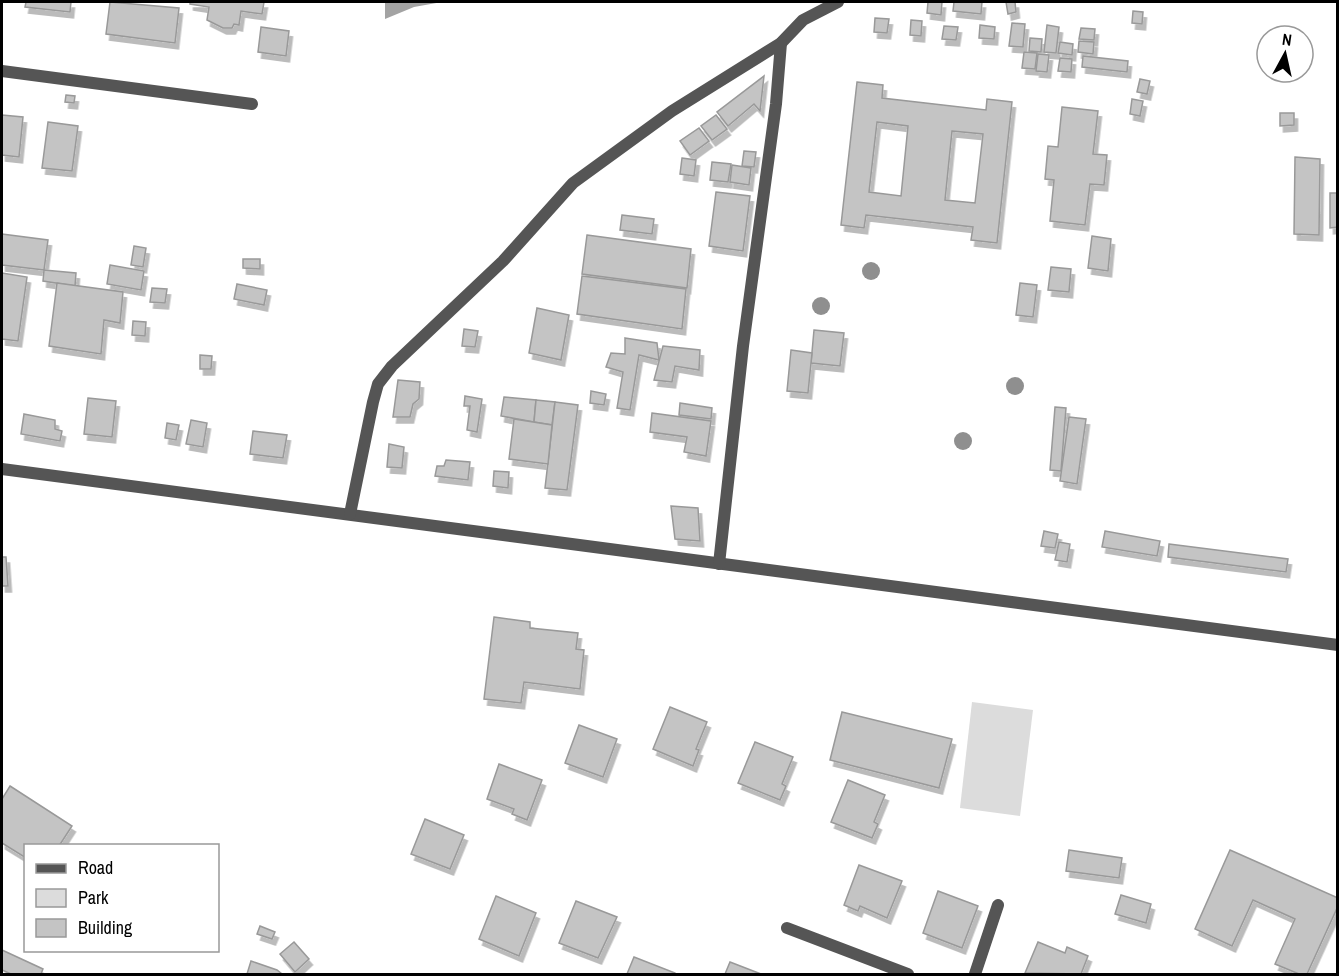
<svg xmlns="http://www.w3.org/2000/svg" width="1339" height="976" font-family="'Archivo Narrow',sans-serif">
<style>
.green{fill:#dcdcdc}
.water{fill:#a3a3a3}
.building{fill:#c4c4c4;stroke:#999;stroke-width:1.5;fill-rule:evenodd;filter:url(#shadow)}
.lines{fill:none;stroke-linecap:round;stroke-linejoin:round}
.street{stroke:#555;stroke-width:12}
.tree{fill:#8f8f8f}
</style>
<defs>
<filter id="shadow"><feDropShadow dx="3.5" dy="6" stdDeviation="0" flood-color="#0004"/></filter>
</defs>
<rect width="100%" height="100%" fill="#fff"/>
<path class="green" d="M972 702 1033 710 1020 816 960 808Z"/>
<path class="water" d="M385 2H442L414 7 385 19Z"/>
<g class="building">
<path d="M26 2H71L70 12 25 7Z"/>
<path d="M110 2 179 8 175 43 106 34Z"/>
<path d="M190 2H264L262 14 241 11 239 25 234 24 232 28H223L207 20 209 7 190 4Z"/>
<path d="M928 2H942L941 15 927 13Z"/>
<path d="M954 2H982L981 14 953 11Z"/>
<path d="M1006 2H1015L1016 12 1008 14Z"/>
<path d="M1133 11 1143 12 1142 24 1132 23Z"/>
<path d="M875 18 889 19 887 33 874 32Z"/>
<path d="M911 20 922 21 921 36 910 35Z"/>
<path d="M1012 23 1025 24 1023 47 1009 46Z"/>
<path d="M980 25 995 27 994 39 979 38Z"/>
<path d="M1047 25 1059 27 1056 53 1044 52Z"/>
<path d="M944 26 958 27 956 40 942 39Z"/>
<path d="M261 27 289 31 286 56 258 52Z"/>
<path d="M1081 28 1095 29 1094 40 1079 39Z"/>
<path d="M1030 38 1042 39 1041 52 1029 51Z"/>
<path d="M1079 41 1094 42 1093 54 1078 52Z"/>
<path d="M1060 42 1073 44 1072 55 1058 53Z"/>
<path d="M1024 52 1037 53 1035 69 1022 68Z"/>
<path d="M1038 54 1049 55 1047 72 1036 71Z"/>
<path d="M1083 56 1128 61 1127 72 1082 67Z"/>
<path d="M1060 58 1072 59 1071 72 1058 71Z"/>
<path d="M764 76 760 111 754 104 728 126 717 112Z"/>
<path d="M1140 79 1150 81 1147 94 1137 92Z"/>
<path d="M857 82 883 85 882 98 986 110 987 99 1012 102 997 243 971 240 973 227 866 215 864 228 841 225ZM877 122 908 126 901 196 869 192ZM952 131 983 134 975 203 945 200Z"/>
<path d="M66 95 75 96 74 103 65 102Z"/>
<path d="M1132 99 1143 101 1140 116 1130 114Z"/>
<path d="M1062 107 1098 111 1093 154 1107 155 1104 185 1090 184 1085 225 1050 221 1054 180 1045 179 1048 146 1058 147Z"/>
<path d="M1280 113H1294V125L1280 126Z"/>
<path d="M2 115 23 117 19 157 2 155Z"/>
<path d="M716 115 727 129 712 140 701 126Z"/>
<path d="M48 122 78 126 72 171 42 168Z"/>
<path d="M699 128 709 141 690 155 680 141Z"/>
<path d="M744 151 756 152 754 167 742 166Z"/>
<path d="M1295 157 1320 159 1319 235 1294 234Z"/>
<path d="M682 158 696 160 694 176 680 174Z"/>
<path d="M712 162 731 164 728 182 710 180Z"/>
<path d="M732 165 751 168 749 185 730 182Z"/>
<path d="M716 192 750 196 743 251 709 246Z"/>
<path d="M1330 193H1338V227L1330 228Z"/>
<path d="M622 215 654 219 652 234 620 230Z"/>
<path d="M2 234 48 240 44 270 2 265Z"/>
<path d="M587 235 691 249 687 288 582 274Z"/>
<path d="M1092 236 1111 239 1108 271 1088 268Z"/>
<path d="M134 246 146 248 143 267 131 265Z"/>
<path d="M243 259H260V269L243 268Z"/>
<path d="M110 265 144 271 141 290 107 284Z"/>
<path d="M1051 267 1071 269 1069 292 1048 290Z"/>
<path d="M44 270 76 273 75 286 43 281Z"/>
<path d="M2 273 27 277 18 341 2 339Z"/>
<path d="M582 276 686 289 682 329 577 314Z"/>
<path d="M57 283 123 292 120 323 104 320 101 354 49 346Z"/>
<path d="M1020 283 1037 285 1033 317 1016 315Z"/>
<path d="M237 284 267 290 264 305 234 299Z"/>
<path d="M152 288 167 289 165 303 150 302Z"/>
<path d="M537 308 569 315 561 360 529 353Z"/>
<path d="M133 321 146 322 145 336 132 335Z"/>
<path d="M464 329 478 331 475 347 462 346Z"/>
<path d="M814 330 844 333 840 366 811 363Z"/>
<path d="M625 338 657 343 659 360 639 355 630 410 617 408 623 372 606 367 611 353 625 354Z"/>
<path d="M663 346 700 350 699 370 675 366 672 382 654 380Z"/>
<path d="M791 350 812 353 808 393 787 391Z"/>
<path d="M200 355 212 356 211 369H200Z"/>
<path d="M398 380 420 382 419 399 413 404 410 417H393Z"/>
<path d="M591 391 606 394 604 405 590 403Z"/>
<path d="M465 396 482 399 477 432 467 430 470 406H464Z"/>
<path d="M504 397 536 400 534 422 501 416Z"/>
<path d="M88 398 116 401 112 437 84 434Z"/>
<path d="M536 400 555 402 552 425 534 422Z"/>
<path d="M555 402 578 405 567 490 545 488Z"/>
<path d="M680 403 712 408 711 419 679 415Z"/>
<path d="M1055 407 1066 408 1061 471 1050 470Z"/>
<path d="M652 413 711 421 706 456 684 452 687 437 650 432Z"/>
<path d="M24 414 55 420V429L62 431 60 441 21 434Z"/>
<path d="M1069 417 1086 419 1077 484 1060 481Z"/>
<path d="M514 419 552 425 548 464 509 459Z"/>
<path d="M191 420 207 423 203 447 186 444Z"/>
<path d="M167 423 179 425 176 440 165 438Z"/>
<path d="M253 431 287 435 283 458 250 454Z"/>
<path d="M389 444 404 447 402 468 387 467Z"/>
<path d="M446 460 470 462 468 480 435 476 437 466H444Z"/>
<path d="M494 471 509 472 508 488 493 486Z"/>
<path d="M671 506 698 508 700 541 675 539Z"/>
<path d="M1044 531 1058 534 1055 548 1041 546Z"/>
<path d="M1105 531 1160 541 1157 556 1102 547Z"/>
<path d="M1059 542 1070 544 1067 562 1055 560Z"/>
<path d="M1169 544 1288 559 1286 572 1168 557Z"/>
<path d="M2 557H6L8 586H2Z"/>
<path d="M494 617 530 622V628L578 633 576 649 584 650 580 689 524 682 521 703 484 699Z"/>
<path d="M670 707 707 722 696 749 699 750 693 766 653 749Z"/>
<path d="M842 712 952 739 939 788 830 760Z"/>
<path d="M579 725 617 739 603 777 565 763Z"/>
<path d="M755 742 793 757 782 784 786 786 780 800 738 783Z"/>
<path d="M499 764 542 780 527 820 512 814 514 809 487 799Z"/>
<path d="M848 780 885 795 874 822 878 824 872 838 831 822Z"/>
<path d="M10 786 72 826 59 846H26V858L2 843V799Z"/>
<path d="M425 819 464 835 450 869 411 854Z"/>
<path d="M1069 850 1122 858 1119 878 1066 871Z"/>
<path d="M1230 850 1338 898V906L1307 974H1299L1275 964 1295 919 1253 900 1232 946 1195 929Z"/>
<path d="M859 865 902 881 887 918 860 906 858 911 844 905Z"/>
<path d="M938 891 978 906 962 948 923 933Z"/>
<path d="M1121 895 1151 904 1146 923 1115 914Z"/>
<path d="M496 896 536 913 519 956 479 939Z"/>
<path d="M576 901 617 917 598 958 559 943Z"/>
<path d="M260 926 275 932 272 939 257 934Z"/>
<path d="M294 942 309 959 295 972 280 954Z"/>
<path d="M1038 942 1065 953 1067 947 1088 956 1081 974 1025 973Z"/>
<path d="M2 950 43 969 41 974H11L2 970Z"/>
<path d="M634 957 675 973V974H627Z"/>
<path d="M251 961 277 970 282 974H247Z"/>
<path d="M730 962 761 974H725Z"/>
</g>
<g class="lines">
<g class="street">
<path d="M2 71 252 104"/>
<path d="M2 469 1338 645"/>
<path d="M350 514 373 402 378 384 392 366 503 261 573 183 672 111 781 43 803 20 838 2"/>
<path d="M719 564 743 346 776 104 781 43"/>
<path d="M787 928 908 974"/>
<path d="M975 974 998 905"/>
</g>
</g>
<g class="tree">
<circle cx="871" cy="271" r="9"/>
<circle cx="821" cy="306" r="9"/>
<circle cx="1015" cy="386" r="9"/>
<circle cx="963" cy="441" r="9"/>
</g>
<rect width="1339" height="976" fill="none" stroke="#000000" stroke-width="6"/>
<rect x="24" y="844" width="195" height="108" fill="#ffffff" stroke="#999999" stroke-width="1.5"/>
<rect x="36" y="864" width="30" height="9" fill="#555555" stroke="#999999" stroke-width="1.5"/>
<text x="78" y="874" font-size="18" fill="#000000">Road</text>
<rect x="36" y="889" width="30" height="18" fill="#dcdcdc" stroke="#999999" stroke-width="1.5"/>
<text x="78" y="904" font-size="18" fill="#000000">Park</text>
<rect x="36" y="919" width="30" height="18" fill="#c4c4c4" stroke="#999999" stroke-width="1.5"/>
<text x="78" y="934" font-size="18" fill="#000000">Building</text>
<g transform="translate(1285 54) rotate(8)"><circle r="28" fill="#ffffff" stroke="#999999" stroke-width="1.5"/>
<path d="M0-4.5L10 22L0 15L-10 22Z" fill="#000000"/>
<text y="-9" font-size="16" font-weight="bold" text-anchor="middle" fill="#000000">N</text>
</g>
</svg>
